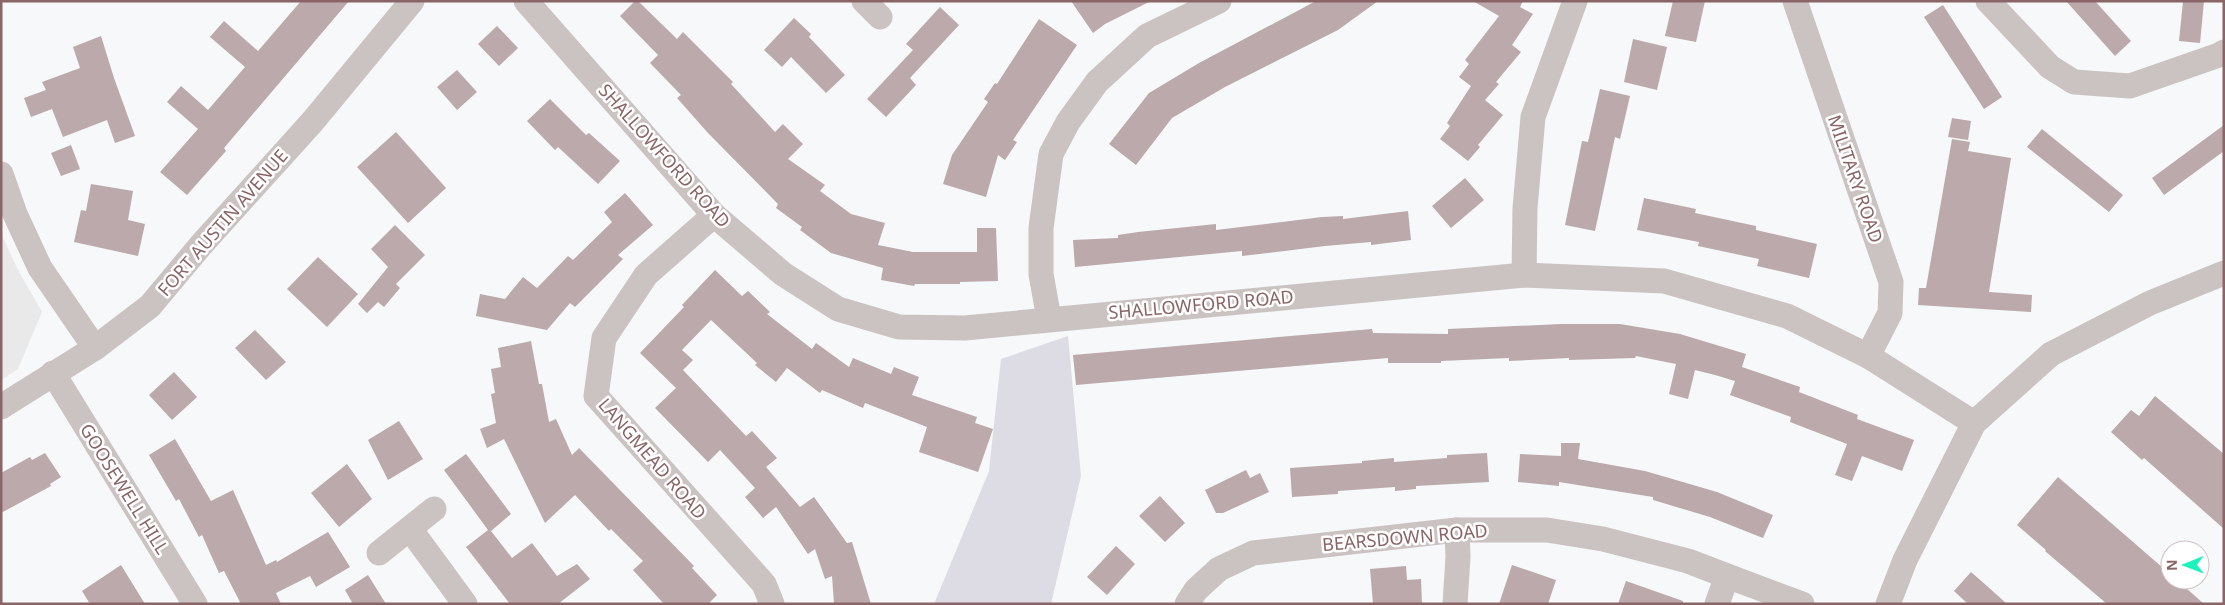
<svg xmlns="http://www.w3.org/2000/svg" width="2225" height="605" font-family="'Noto Sans',sans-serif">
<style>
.built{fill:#e9e9ea}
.green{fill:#dddce5}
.building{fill:#bba9ab}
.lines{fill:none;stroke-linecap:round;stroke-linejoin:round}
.minor{stroke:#cbc2c2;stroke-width:25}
.labels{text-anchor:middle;stroke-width:5;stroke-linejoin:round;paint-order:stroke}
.street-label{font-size:18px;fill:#8a6567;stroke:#fff}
</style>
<rect width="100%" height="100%" fill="#f6f8f9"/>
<path class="built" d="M1 233 18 270 42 312 18 369 1 380Z"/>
<path class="green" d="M1068 336 1081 476 1051 604H934L989 471 1001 359Z"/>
<g class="building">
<path d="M301 1H349L224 148 226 151 187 195 160 172 198 129 167 102 181 86 208 110 245 67 210 37 216 30 224 21 258 51Z"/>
<path d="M635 1H638L677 39 683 32 733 82 731 84 775 132 783 124 803 144 788 159 825 185 820 191 851 214 885 223 878 245 913 252H977V228H996L998 281 960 282V284H915L914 286 881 280 883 268 831 253 800 230 802 227 776 208 778 204 708 133 677 98 681 95 650 63 658 55 620 16Z"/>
<path d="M1071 1H1151L1105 24 1093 33Z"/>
<path d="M1316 1H1378L1338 30 1225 87 1172 118 1136 165 1109 144 1149 93 1199 63Z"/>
<path d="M1473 1H1523L1520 7 1533 14 1512 45 1521 52 1496 82 1499 84 1485 100 1503 115 1478 145 1480 147 1468 161 1440 139 1450 126 1447 123 1471 86 1459 77 1469 64 1465 60 1499 16Z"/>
<path d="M1673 1H1705L1696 42 1665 36Z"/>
<path d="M2066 1H2095L2131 41 2115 56Z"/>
<path d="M2183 1H2204L2200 43 2179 41Z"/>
<path d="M1943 5 2002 97 1984 109 1924 17Z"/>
<path d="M940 7 959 25 910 78 916 85 886 117 867 99 913 50 906 44Z"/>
<path d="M794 18 811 34 809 37 845 75 826 93 791 57 782 67 764 50Z"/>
<path d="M1039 19 1077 45 1013 140 1017 142 1005 160 998 155 986 197 943 184 952 155 988 102 984 99 995 83 997 84Z"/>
<path d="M497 26 518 48 499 66 478 44Z"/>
<path d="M101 36 114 78 135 136 115 143 107 120 63 137 52 109 31 117 24 98 46 90 42 82 80 68 73 47Z"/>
<path d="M1633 39 1667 47 1657 90 1624 82Z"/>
<path d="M457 70 477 92 457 110 437 87Z"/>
<path d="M1600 89 1630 96 1620 139 1615 137 1595 231 1565 225 1582 141 1588 142Z"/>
<path d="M550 99 586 135 589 133 620 161 598 184 558 147 555 150 527 121Z"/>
<path d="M1952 118 1971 121 1968 140 1948 137Z"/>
<path d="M2224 125V151L2164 195 2152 178Z"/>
<path d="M2042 129 2123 195 2109 212 2027 147Z"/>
<path d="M396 132 446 188 408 223 357 167Z"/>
<path d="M1952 139 1970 142 1968 151 2011 158 1989 292 2032 295 2031 312 1918 305 1919 288H1926Z"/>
<path d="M71 145 80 169 61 176 51 153Z"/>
<path d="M1465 178 1484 200 1451 228 1432 206Z"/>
<path d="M91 184 133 191 128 220 145 224 138 256 74 242 81 210 86 211Z"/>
<path d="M625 193 653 225 618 255 623 259 575 307 570 303 547 330 476 316 480 294 505 299 523 277 537 288 568 256 573 260 612 222 604 212Z"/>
<path d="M1644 198 1696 209 1695 213 1756 226V230L1817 244 1809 278 1757 266 1759 259 1698 246 1699 242 1637 230Z"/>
<path d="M1408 211 1411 240 1371 245V242L1325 246 1242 256V251L1075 267 1073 240 1118 238V235L1138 232 1216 224V230L1322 217 1343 216V219Z"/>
<path d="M395 225 425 255 396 284 400 288 384 307 378 302 367 313 358 304 388 267 371 249Z"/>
<path d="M318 257 358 294 327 327 287 289Z"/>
<path d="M715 270 742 296 748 291 770 312 767 314 812 349 816 343 849 367 853 358 891 374 894 367 919 377 912 395 977 417 975 423 993 429 978 472 919 452 927 427 865 403 863 408 822 390 820 393 787 368 776 382 755 365 757 363 711 320 682 350 693 360 683 370 746 436 752 431 777 458 766 467 800 507 814 497 847 543 852 542 871 604H834L832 576 825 579 815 549 808 554 776 507 763 518 745 497 755 488 720 450 708 462 655 408 676 388 640 353 684 307 682 305Z"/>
<path d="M1561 324H1620L1680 334 1746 354 1742 367 1800 387 1799 392 1858 415 1857 419 1914 440 1902 471 1862 456 1852 481 1835 475 1847 444 1790 422 1791 417 1730 395 1735 381 1715 375 1695 370 1688 399 1669 394 1676 364 1636 356 1635 358 1569 360V358L1509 361V358L1441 361V363H1388V358L1076 385 1073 355 1372 329 1373 333 1448 334V329Z"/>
<path d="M255 330 286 362 266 380 235 348Z"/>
<path d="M531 341 539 384H542L549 422 556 419 572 455 579 448 694 566 692 568 717 595 708 604H664L633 570 643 561 611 529 609 531 575 495 545 523 504 439 487 448 480 429 496 423 491 394 495 393 491 369 501 367 498 348Z"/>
<path d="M174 372 197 397 172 420 149 395Z"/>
<path d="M2155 396 2224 454V529L2144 458 2142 460 2111 432 2131 410 2139 416Z"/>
<path d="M399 421 423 459 388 480 368 440Z"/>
<path d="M175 439 211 501 233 490 266 565 276 560 277 562 328 532 350 567 316 587 310 576 276 593 281 604H241L224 571 219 573 202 535 199 537 179 499 176 501 149 455Z"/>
<path d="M1561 443H1580L1578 459 1645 471 1717 492 1773 515 1763 538 1710 517 1653 500V497L1559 482V486L1518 482 1520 454 1561 456Z"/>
<path d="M45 453 61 477 50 484 51 486 1 513V473L30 457 32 460Z"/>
<path d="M1487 453 1489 482 1416 486V489L1395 491V487L1338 491V494L1292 497 1290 468 1362 463V461L1394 458V462L1447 458V455Z"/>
<path d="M466 454 511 514 491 531 512 558 532 543 557 576 577 564 590 579 558 604H510L466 547 488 530 444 470Z"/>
<path d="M347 464 372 499 339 527 311 493Z"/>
<path d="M1246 470 1250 478 1260 473 1269 492 1223 513H1216L1205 490Z"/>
<path d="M2058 477 2170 574V580H2177L2204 604H2107L2045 551 2046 550 2017 525Z"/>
<path d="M1160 496 1185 523 1165 542 1139 516Z"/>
<path d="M1116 546 1135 564 1107 595 1087 577Z"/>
<path d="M121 565 145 604H90L82 591Z"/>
<path d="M1512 565 1556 580 1548 604H1499Z"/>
<path d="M1406 566 1407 580 1421 579 1422 604H1373L1370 569Z"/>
<path d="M1971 572 1987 586 2007 604H1968L1954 591Z"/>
<path d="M368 575 386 604H353L345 590Z"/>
<path d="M1626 581 1683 601V604H1618Z"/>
</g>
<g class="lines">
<g class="minor">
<path d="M526 1 714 215 783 274 838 309 899 327 965 328 1524 275 1664 281 1787 316 1868 356 1974 423"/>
<path d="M864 1 880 17"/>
<path d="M1795 1 1891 282 1890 313 1868 356"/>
<path d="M1988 1 2050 67 2074 82 2130 86 2219 55 2224 52"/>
<path d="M1 174 15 214 40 268 95 348"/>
<path d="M714 215 646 275 604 338 596 396 764 584 772 604"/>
<path d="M1524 275 1525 208 1533 117 1575 1"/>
<path d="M1049 319 1041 274V228L1051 154 1068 122 1097 82 1147 36 1219 1"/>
<path d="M53 373 195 604"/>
<path d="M1 407 95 348 150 306 201 245 313 121 412 1"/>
<path d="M410 529 465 604"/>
<path d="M379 553 434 509"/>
<path d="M1727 576 1802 604"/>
<path d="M1187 604 1196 590 1219 569 1253 553 1457 530H1547L1603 539 1688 561 1727 576 1717 604"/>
<path d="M1455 604 1458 557 1457 530"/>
<path d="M1888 604 1905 560 1974 423 2051 354 2150 303 2224 273"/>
</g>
</g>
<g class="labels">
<g class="street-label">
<text transform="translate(664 156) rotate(48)" y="6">SHALLOWFORD ROAD</text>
<text transform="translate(1855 179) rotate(71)" y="6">MILITARY ROAD</text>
<text transform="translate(223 223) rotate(-49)" y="6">FORT AUSTIN AVENUE</text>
<text transform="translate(1201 305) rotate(-5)" y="6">SHALLOWFORD ROAD</text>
<text transform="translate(652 459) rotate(49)" y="6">LANGMEAD ROAD</text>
<text transform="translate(124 489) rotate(58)" y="6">GOOSEWELL HILL</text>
<text transform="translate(1405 538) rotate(-5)" y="6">BEARSDOWN ROAD</text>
</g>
</g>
<rect width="2225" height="605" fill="none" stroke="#8a6567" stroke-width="5"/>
<g transform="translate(2185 565) rotate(269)"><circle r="24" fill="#ffffff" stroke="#d0c1c2"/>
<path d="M0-4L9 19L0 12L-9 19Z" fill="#1df2bd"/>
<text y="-8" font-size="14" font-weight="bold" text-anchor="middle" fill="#8a6567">N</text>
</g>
</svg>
